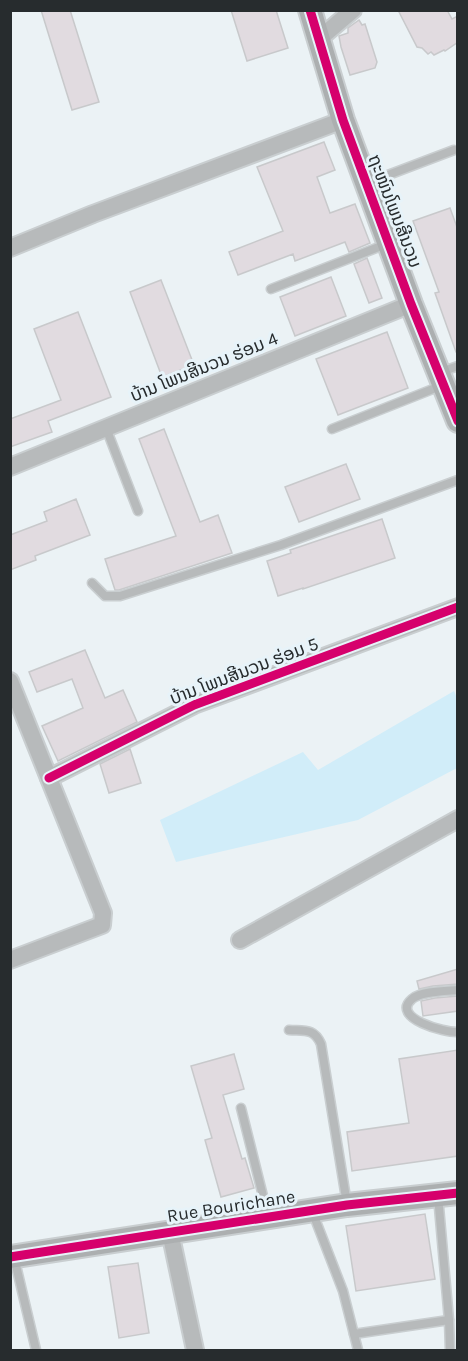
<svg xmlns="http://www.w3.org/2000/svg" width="468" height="1361" font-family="Karla,'Noto Sans Lao',sans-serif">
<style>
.green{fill:#d1edf9}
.building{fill:#e1dbe0;stroke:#c8c9cb;stroke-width:1.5}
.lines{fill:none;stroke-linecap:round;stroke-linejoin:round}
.lane-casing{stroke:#c9ced0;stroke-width:11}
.street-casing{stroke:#c9ced0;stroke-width:20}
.secondary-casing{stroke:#c9ced0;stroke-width:26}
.lane{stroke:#b7babb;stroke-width:8}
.street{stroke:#b7babb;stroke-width:16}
.secondary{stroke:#acafb0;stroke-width:22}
.cycleway-casing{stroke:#e7f3f9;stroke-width:13}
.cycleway{stroke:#d6006c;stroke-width:9}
.labels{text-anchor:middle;stroke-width:6;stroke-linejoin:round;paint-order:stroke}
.street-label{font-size:18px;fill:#272c2e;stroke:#e7f3f9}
</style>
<rect width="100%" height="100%" fill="#ebf2f5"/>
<path class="green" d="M454 691 457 698V768L358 820 176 862 160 820 303 752 318 770Z"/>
<g class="building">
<path d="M41 10H70L99 102 72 110Z"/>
<path d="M231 10H276L288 48 247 61Z"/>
<path d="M398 10H447L452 19 458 16V42L445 51 444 50 434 55 431 52 428 54 422 48 417 47Z"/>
<path d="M359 20 362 25 365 24 377 62 375 68 350 75 341 47 339 36 348 33V28Z"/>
<path d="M324 142 335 170 317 177 330 213 355 204 370 243 349 252 345 242 295 261 293 254 238 275 229 252 283 231 257 167Z"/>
<path d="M450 208 458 230V352H456L435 293 439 292 413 221Z"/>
<path d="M367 258 382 298 369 303 354 264Z"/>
<path d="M331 277 346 316 295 336 280 297Z"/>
<path d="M161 280 194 365 162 377 130 292Z"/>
<path d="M78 312 111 397 48 421 52 432 10 447V419L61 400 34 329Z"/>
<path d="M387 332 408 388 338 415 316 359Z"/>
<path d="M164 429 200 522 218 515 232 553 119 590H115L105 559 176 536 139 439Z"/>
<path d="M346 464 360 499 299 522 285 487Z"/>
<path d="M76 499 90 535 35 556 36 560 10 570V535L47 521 44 512Z"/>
<path d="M382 519 395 558 303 589V588L278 596 267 561 291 553 290 550Z"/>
<path d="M85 650 105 698 123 690 137 722 58 761 42 726 83 708 72 679 37 692 29 672Z"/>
<path d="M130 749 141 783 109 793 100 764Z"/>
<path d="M458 969V984L433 986 419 989 417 981Z"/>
<path d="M458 996V1011L423 1016 421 1001 435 998Z"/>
<path d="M458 1050V1156L352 1171 347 1132 409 1123 399 1059Z"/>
<path d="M234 1054 244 1089 223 1095 242 1159 245 1158 254 1188 221 1197 205 1140 212 1138 191 1066Z"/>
<path d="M425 1214 435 1279 356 1291 346 1226Z"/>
<path d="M138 1263 149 1333 119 1338 108 1267Z"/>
</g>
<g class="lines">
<defs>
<g id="lane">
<path d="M367 183 454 150"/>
<path d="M271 289 389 243"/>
<path d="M441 372 458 366"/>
<path d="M106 428 138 511"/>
<path d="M332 429 443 385"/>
<path d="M92 583 105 596H120L281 545 458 480"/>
<path d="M458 990C446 991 421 991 412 999 390 1018 445 1033 458 1032"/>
<path d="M289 1030C305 1031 314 1028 321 1044L347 1204"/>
<path d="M241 1108 268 1216"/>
<path d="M438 1196 449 1320"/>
<path d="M312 1211 343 1291 358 1350"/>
<path d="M14 1257 36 1350"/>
<path d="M354 1334 449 1320 450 1350"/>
</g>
<g id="street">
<path d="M319 39 353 10"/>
<path d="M10 248 93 214 343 120"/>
<path d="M10 467 411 304"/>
<path d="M10 681 103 913 102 925 10 960"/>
<path d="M49 778 194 705 458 607"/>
<path d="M240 940 458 819"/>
<path d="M170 1232 195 1350"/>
</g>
<g id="secondary">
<path d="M310 10 343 120 411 304 458 421"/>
<path d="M10 1257 347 1205 458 1193"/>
</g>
</defs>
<use href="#lane" class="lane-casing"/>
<use href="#street" class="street-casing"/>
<use href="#secondary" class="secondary-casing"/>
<use href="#lane" class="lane"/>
<use href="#street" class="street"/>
<use href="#secondary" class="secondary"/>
<defs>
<g id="cycleway">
<path d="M310 10 343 120 411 304 458 421"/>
<path d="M49 778 194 705 458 607"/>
<path d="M10 1257 347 1205 458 1193"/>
</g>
</defs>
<use href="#cycleway" class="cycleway-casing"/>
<use href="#cycleway" class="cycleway"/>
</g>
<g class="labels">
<g class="street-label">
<text transform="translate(395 211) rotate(69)" y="6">ຖະໜົນໂພນສີນວນ</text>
<text transform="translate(204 367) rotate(-22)" y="6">ບ້ານ ໂພນສີນວນ ຮ່ອມ 4</text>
<text transform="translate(244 671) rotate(-21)" y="6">ບ້ານ ໂພນສີນວນ ຮ່ອມ 5</text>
<text transform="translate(231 1206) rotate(-9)" y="6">Rue Bourichane</text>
</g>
</g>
<rect width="468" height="1361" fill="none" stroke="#272c2e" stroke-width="24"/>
</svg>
